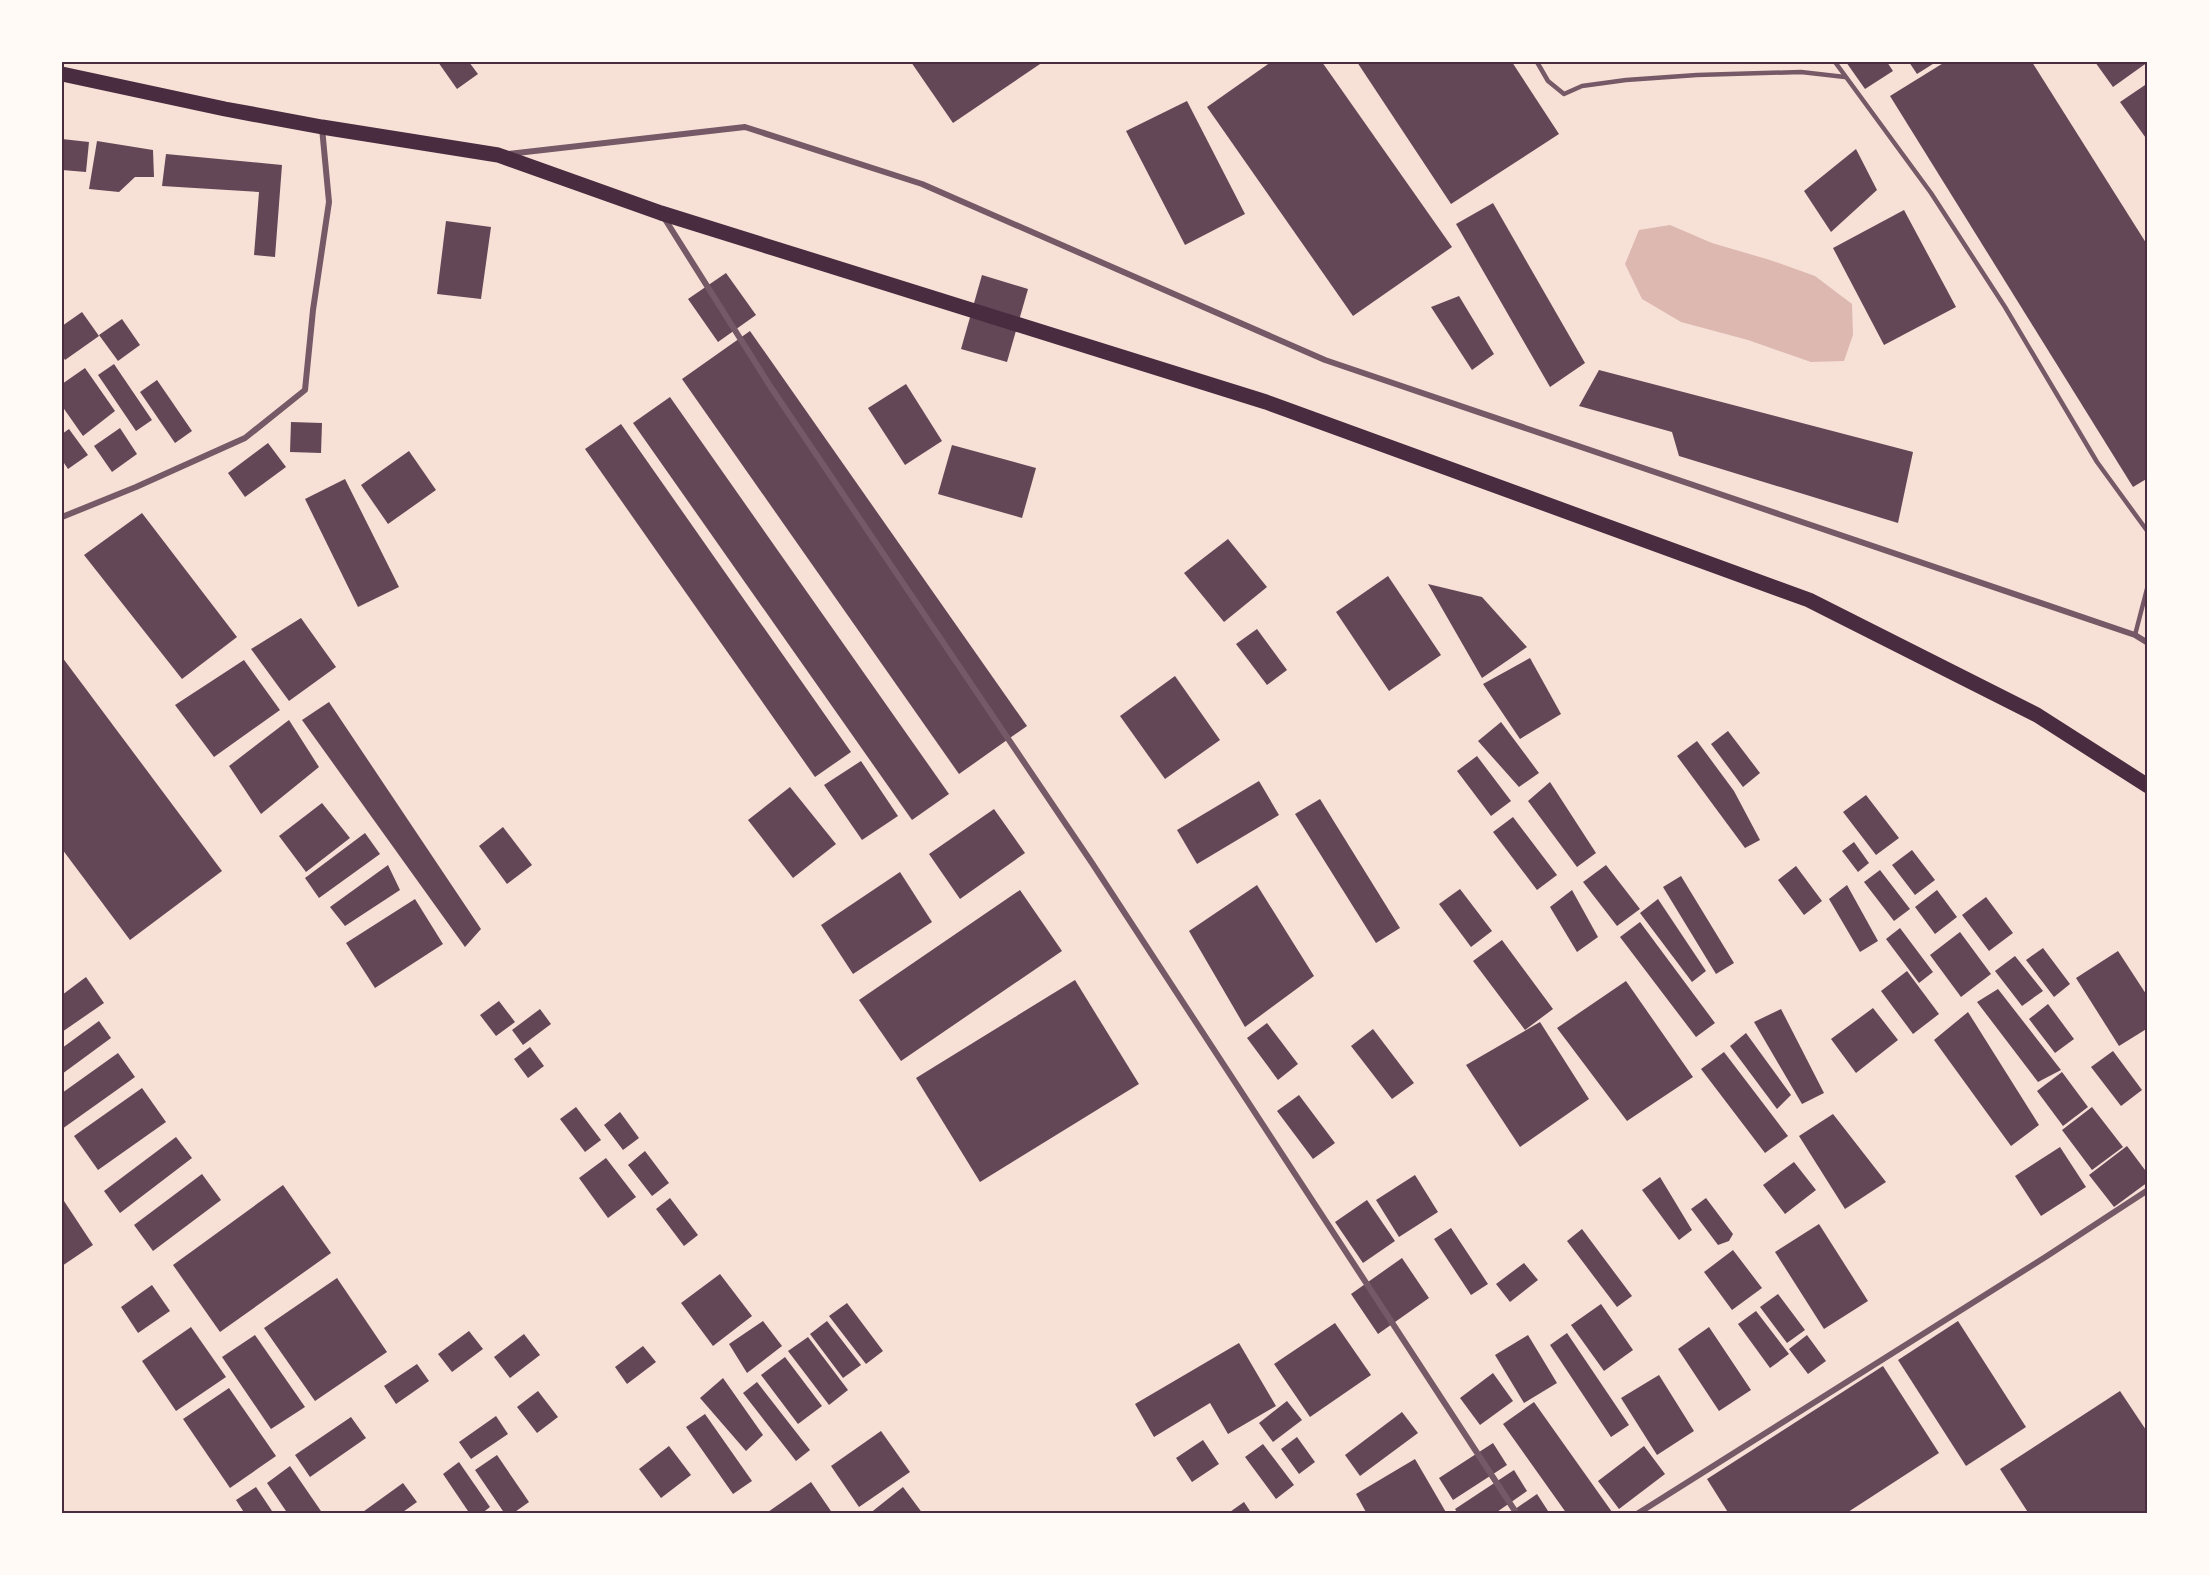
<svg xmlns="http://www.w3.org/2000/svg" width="2209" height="1575" font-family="Ubuntu,sans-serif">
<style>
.water{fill:#dcb8b0}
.building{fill:#644757}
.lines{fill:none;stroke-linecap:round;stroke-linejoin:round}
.service{stroke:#755966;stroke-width:4.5}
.minor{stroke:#755966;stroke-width:6}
.primary{stroke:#4a2c40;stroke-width:15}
.neatline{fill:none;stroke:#4a2c40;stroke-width:2}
</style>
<rect width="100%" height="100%" fill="#f7e1d7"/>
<path class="water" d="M1670 225 1712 243 1770 260 1815 276 1852 304 1853 335 1844 361 1811 362 1748 340 1681 322 1642 299 1625 264 1639 230Z"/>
<g class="building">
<path d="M438 62H469L478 74 457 89Z"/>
<path d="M911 62H1043L953 123Z"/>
<path d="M1271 62H1322L1452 247 1353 316 1207 107Z"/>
<path d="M1357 62H1512L1559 134 1451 204Z"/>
<path d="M1846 62H1887L1893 71 1865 89Z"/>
<path d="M1909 62H1936L1917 74Z"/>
<path d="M1945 62H2032L2148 246V478L2133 487 1890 96Z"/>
<path d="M2095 62H2148L2113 87Z"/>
<path d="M2148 83V141L2120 102Z"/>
<path d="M1187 101 1245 214 1185 245 1126 131Z"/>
<path d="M62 139 89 142 86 172 62 170Z"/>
<path d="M97 141 153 150 154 177H135L119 192 89 189Z"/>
<path d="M1856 149 1877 190 1831 232 1804 191Z"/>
<path d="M166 154 282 165 275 257 254 255 259 192 162 186Z"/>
<path d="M1493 203 1585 363 1550 387 1456 224Z"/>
<path d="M1904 210 1956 307 1884 345 1833 248Z"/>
<path d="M446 221 491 227 481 299 437 294Z"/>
<path d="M726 273 756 315 718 342 688 299Z"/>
<path d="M982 275 1028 289 1007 362 961 349Z"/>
<path d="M1459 296 1494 354 1472 370 1431 307Z"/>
<path d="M82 312 99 336 65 360 62 355V326Z"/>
<path d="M122 319 140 345 118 361 99 335Z"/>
<path d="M750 331 1027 726 959 774 682 379Z"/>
<path d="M114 364 152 420 136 431 98 375Z"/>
<path d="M85 368 115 411 83 436 62 406V384Z"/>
<path d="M1599 370 1913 452 1898 523 1679 456 1672 432 1579 406Z"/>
<path d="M157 380 192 431 175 443 140 392Z"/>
<path d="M906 384 942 441 905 465 868 408Z"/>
<path d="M670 397 949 794 912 820 633 423Z"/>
<path d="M291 422 322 423 321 453 290 452Z"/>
<path d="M621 424 851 752 815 777 585 449Z"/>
<path d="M120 428 137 454 112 472 94 446Z"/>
<path d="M69 429 88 455 68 469 62 460V434Z"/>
<path d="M268 443 286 467 245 497 228 473Z"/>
<path d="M952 445 1036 468 1022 518 938 494Z"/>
<path d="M409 451 436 490 388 524 361 485Z"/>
<path d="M345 479 399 587 358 607 305 499Z"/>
<path d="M142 513 237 637 182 679 84 555Z"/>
<path d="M1228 539 1267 587 1224 622 1184 573Z"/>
<path d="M1388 576 1441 655 1389 691 1336 612Z"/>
<path d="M1428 584 1482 597 1527 647 1482 678Z"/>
<path d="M301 618 336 667 289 701 251 649Z"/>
<path d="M1257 629 1287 670 1267 685 1236 644Z"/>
<path d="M62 657 222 871 130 940 62 849Z"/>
<path d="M1530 658 1561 714 1520 739 1483 684Z"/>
<path d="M244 660 280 710 214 757 175 705Z"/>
<path d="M1175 676 1220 740 1165 779 1120 716Z"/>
<path d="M329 702 481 929 465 947 302 720Z"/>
<path d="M289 720 319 767 261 814 229 766Z"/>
<path d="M1501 722 1539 773 1519 787 1478 741Z"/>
<path d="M1728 731 1760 773 1743 787 1711 744Z"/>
<path d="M1697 741 1734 791 1760 840 1745 848 1677 756Z"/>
<path d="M1477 756 1511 801 1491 816 1457 771Z"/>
<path d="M861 761 898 816 862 840 824 785Z"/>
<path d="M1259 781 1279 815 1197 864 1177 830Z"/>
<path d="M1550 782 1596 853 1577 867 1528 801Z"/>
<path d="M790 787 836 844 793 878 748 820Z"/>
<path d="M1866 795 1899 838 1876 855 1843 812Z"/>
<path d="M1320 799 1400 928 1376 943 1295 814Z"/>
<path d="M322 803 350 838 306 872 279 836Z"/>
<path d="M994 809 1025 853 960 899 929 854Z"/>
<path d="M1513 817 1557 875 1537 890 1493 832Z"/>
<path d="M503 827 532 865 507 884 479 846Z"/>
<path d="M365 833 380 854 319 898 305 878Z"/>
<path d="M1854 842 1869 863 1858 872 1842 851Z"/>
<path d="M1912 850 1935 880 1915 895 1892 865Z"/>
<path d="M388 865 400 890 345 926 330 907Z"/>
<path d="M1606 865 1640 909 1617 926 1583 882Z"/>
<path d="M1796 866 1822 901 1804 915 1778 880Z"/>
<path d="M1880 870 1910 909 1894 921 1864 882Z"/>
<path d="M900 872 932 922 853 974 821 925Z"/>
<path d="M1681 876 1734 963 1716 974 1663 887Z"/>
<path d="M1257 885 1314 976 1245 1027 1189 931Z"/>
<path d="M1847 885 1878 941 1860 952 1829 899Z"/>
<path d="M1460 889 1492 931 1471 947 1439 904Z"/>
<path d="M1020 890 1062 951 901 1061 859 1000Z"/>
<path d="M1572 890 1598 937 1577 952 1550 907Z"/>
<path d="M1937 890 1957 917 1935 934 1915 907Z"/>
<path d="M1986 897 2013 933 1989 951 1962 915Z"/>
<path d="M415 899 443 944 375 988 346 943Z"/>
<path d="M1658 899 1706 971 1692 982 1640 913Z"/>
<path d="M1640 922 1715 1023 1696 1037 1620 937Z"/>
<path d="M1900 928 1933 972 1919 983 1886 939Z"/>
<path d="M1960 932 1991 974 1961 997 1930 955Z"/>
<path d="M1502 940 1553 1009 1525 1030 1473 961Z"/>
<path d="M2043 948 2070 984 2054 997 2026 960Z"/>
<path d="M2118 951 2148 997V1028L2119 1046 2076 978Z"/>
<path d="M2015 956 2043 991 2022 1006 1995 971Z"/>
<path d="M1907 971 1939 1014 1913 1034 1881 991Z"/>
<path d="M86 977 104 1003 62 1032V995Z"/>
<path d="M1075 980 1139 1084 980 1182 916 1078Z"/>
<path d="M1626 981 1693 1077 1627 1121 1557 1028Z"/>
<path d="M1998 989 2061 1070 2038 1082 1977 1002Z"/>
<path d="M499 1001 515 1022 496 1036 480 1015Z"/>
<path d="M2048 1004 2074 1039 2055 1053 2029 1019Z"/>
<path d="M1873 1008 1898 1040 1856 1073 1831 1039Z"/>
<path d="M540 1009 551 1024 523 1045 512 1030Z"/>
<path d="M1781 1009 1824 1093 1802 1104 1754 1022Z"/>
<path d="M1968 1012 2039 1125 2011 1146 1934 1040Z"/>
<path d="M99 1021 111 1038 62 1074V1048Z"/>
<path d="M1540 1022 1589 1099 1520 1147 1466 1065Z"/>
<path d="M1267 1023 1298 1064 1278 1080 1247 1038Z"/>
<path d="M1373 1029 1414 1083 1392 1099 1351 1046Z"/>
<path d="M1746 1033 1791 1095 1777 1109 1730 1046Z"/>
<path d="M530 1047 544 1066 528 1078 514 1059Z"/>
<path d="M2113 1051 2142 1090 2121 1106 2091 1067Z"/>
<path d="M1724 1052 1788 1136 1765 1153 1701 1069Z"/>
<path d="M118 1053 135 1077 62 1129V1093Z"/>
<path d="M2062 1072 2088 1107 2063 1126 2037 1091Z"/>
<path d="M142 1088 166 1122 98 1170 74 1136Z"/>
<path d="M1299 1095 1335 1143 1313 1159 1277 1111Z"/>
<path d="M576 1107 601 1140 585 1152 560 1119Z"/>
<path d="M2092 1107 2123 1147 2092 1170 2062 1130Z"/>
<path d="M620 1112 639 1138 623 1150 604 1125Z"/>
<path d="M1833 1114 1886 1182 1845 1209 1799 1136Z"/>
<path d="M176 1137 192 1158 120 1213 104 1191Z"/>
<path d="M2127 1146 2148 1174V1182L2114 1207 2089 1175Z"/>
<path d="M2060 1147 2086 1187 2041 1216 2015 1176Z"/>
<path d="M645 1151 669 1183 652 1196 628 1165Z"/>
<path d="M606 1158 636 1197 608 1218 579 1178Z"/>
<path d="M1794 1162 1816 1190 1785 1214 1763 1185Z"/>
<path d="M202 1174 221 1200 153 1251 134 1225Z"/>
<path d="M1415 1175 1438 1212 1399 1237 1376 1200Z"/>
<path d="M1660 1177 1692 1230 1679 1240 1642 1190Z"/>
<path d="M283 1185 331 1253 220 1332 173 1265Z"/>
<path d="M62 1198 93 1245 62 1266Z"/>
<path d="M670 1198 698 1235 684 1246 656 1209Z"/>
<path d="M1706 1198 1733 1234 1729 1241 1718 1245 1691 1209Z"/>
<path d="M1367 1200 1395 1241 1363 1263 1335 1222Z"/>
<path d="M1819 1224 1868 1301 1824 1329 1775 1252Z"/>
<path d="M1451 1228 1488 1284 1471 1295 1434 1239Z"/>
<path d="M1582 1229 1632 1296 1617 1307 1567 1241Z"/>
<path d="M1733 1250 1762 1288 1732 1310 1704 1272Z"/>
<path d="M1402 1258 1429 1298 1378 1334 1351 1294Z"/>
<path d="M1524 1263 1538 1280 1510 1302 1496 1284Z"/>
<path d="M720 1274 752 1316 713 1346 681 1303Z"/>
<path d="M337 1278 387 1352 315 1401 264 1328Z"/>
<path d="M152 1285 170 1311 138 1333 121 1307Z"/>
<path d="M1778 1294 1805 1330 1787 1343 1760 1307Z"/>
<path d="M847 1303 883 1351 866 1364 829 1316Z"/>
<path d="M1601 1304 1633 1350 1604 1371 1571 1325Z"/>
<path d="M1756 1311 1789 1354 1770 1368 1738 1324Z"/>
<path d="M763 1321 782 1346 747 1373 729 1344Z"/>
<path d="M827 1321 861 1365 843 1378 810 1334Z"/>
<path d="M1958 1321 2026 1427 1966 1466 1898 1360Z"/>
<path d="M1335 1323 1371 1375 1310 1417 1274 1364Z"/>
<path d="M191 1327 226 1377 176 1411 142 1361Z"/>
<path d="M1709 1327 1751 1390 1719 1411 1678 1349Z"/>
<path d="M469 1331 483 1349 452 1372 438 1354Z"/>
<path d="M1567 1333 1629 1425 1611 1437 1550 1345Z"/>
<path d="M524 1334 540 1355 510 1378 494 1357Z"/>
<path d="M255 1335 305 1407 271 1429 222 1357Z"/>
<path d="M1528 1335 1557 1383 1524 1403 1495 1355Z"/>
<path d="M1807 1335 1826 1361 1808 1374 1789 1349Z"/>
<path d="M808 1337 848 1390 829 1405 788 1351Z"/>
<path d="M1239 1343 1276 1406 1228 1434 1210 1403 1154 1437 1135 1404Z"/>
<path d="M643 1346 656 1362 627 1384 615 1367Z"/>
<path d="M785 1357 822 1406 798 1424 761 1375Z"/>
<path d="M417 1364 429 1381 396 1404 384 1386Z"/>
<path d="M1883 1366 1939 1453 1845 1514H1729L1707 1479Z"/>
<path d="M1493 1373 1513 1401 1480 1425 1460 1398Z"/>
<path d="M1659 1375 1694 1431 1657 1455 1621 1398Z"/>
<path d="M723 1378 763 1435 746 1451 700 1398Z"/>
<path d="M757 1382 810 1450 796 1461 743 1393Z"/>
<path d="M229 1388 276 1456 230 1488 183 1419Z"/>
<path d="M538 1391 558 1417 537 1433 517 1407Z"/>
<path d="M2120 1391 2148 1433V1514H2029L2000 1469Z"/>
<path d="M1287 1401 1302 1420 1273 1442 1259 1423Z"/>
<path d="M1534 1402 1612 1512 1610 1514H1567L1503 1424Z"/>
<path d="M1402 1412 1418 1433 1360 1476 1345 1455Z"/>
<path d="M705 1414 752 1481 733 1494 686 1427Z"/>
<path d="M496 1416 508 1434 471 1459 459 1442Z"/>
<path d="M351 1417 366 1438 310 1477 295 1455Z"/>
<path d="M881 1431 910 1472 859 1507 831 1466Z"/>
<path d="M1297 1437 1315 1462 1299 1474 1281 1449Z"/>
<path d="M1203 1440 1219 1464 1192 1482 1176 1458Z"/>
<path d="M1493 1443 1507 1465 1453 1500 1439 1478Z"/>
<path d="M1263 1444 1294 1485 1276 1499 1245 1457Z"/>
<path d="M669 1446 691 1475 661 1498 639 1469Z"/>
<path d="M1644 1446 1665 1474 1619 1509 1598 1481Z"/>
<path d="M497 1455 529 1502 512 1514H505L475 1470Z"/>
<path d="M1415 1459 1447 1514H1367L1356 1494Z"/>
<path d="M459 1462 490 1507 481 1514H470L443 1474Z"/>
<path d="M290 1466 323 1514H288L267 1483Z"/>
<path d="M1514 1470 1527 1491 1494 1514H1458L1455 1509Z"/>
<path d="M811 1482 833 1514H765Z"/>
<path d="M403 1483 417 1502 400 1514H360Z"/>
<path d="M256 1487 274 1514H245L236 1500Z"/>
<path d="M903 1487 923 1514H869Z"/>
<path d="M1537 1494 1550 1514H1508Z"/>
<path d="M1244 1502 1252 1514H1227Z"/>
</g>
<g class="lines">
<g class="service">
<path d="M1537 62 1548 81 1564 94 1582 86 1626 80 1697 75 1801 72 1845 77"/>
<path d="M1835 62 1931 193 2005 307 2097 462 2148 532"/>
<path d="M2135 635 2148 585"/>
</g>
<g class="minor">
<path d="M508 154 745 127 922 184 1325 360 2135 635 2148 643"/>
<path d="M663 216 770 386 1092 863 1517 1514"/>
<path d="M62 517 136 487 245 438 305 390 313 310 329 202 322 128"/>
<path d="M1637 1514 2047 1256 2148 1190"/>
</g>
<path class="primary" d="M62 74 225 109 322 127 498 155 661 213 1266 402 1809 600 2037 715 2148 786"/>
</g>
<rect width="2209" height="1575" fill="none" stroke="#fffaf5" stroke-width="126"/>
<rect x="63" y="63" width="2083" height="1449" class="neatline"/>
</svg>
